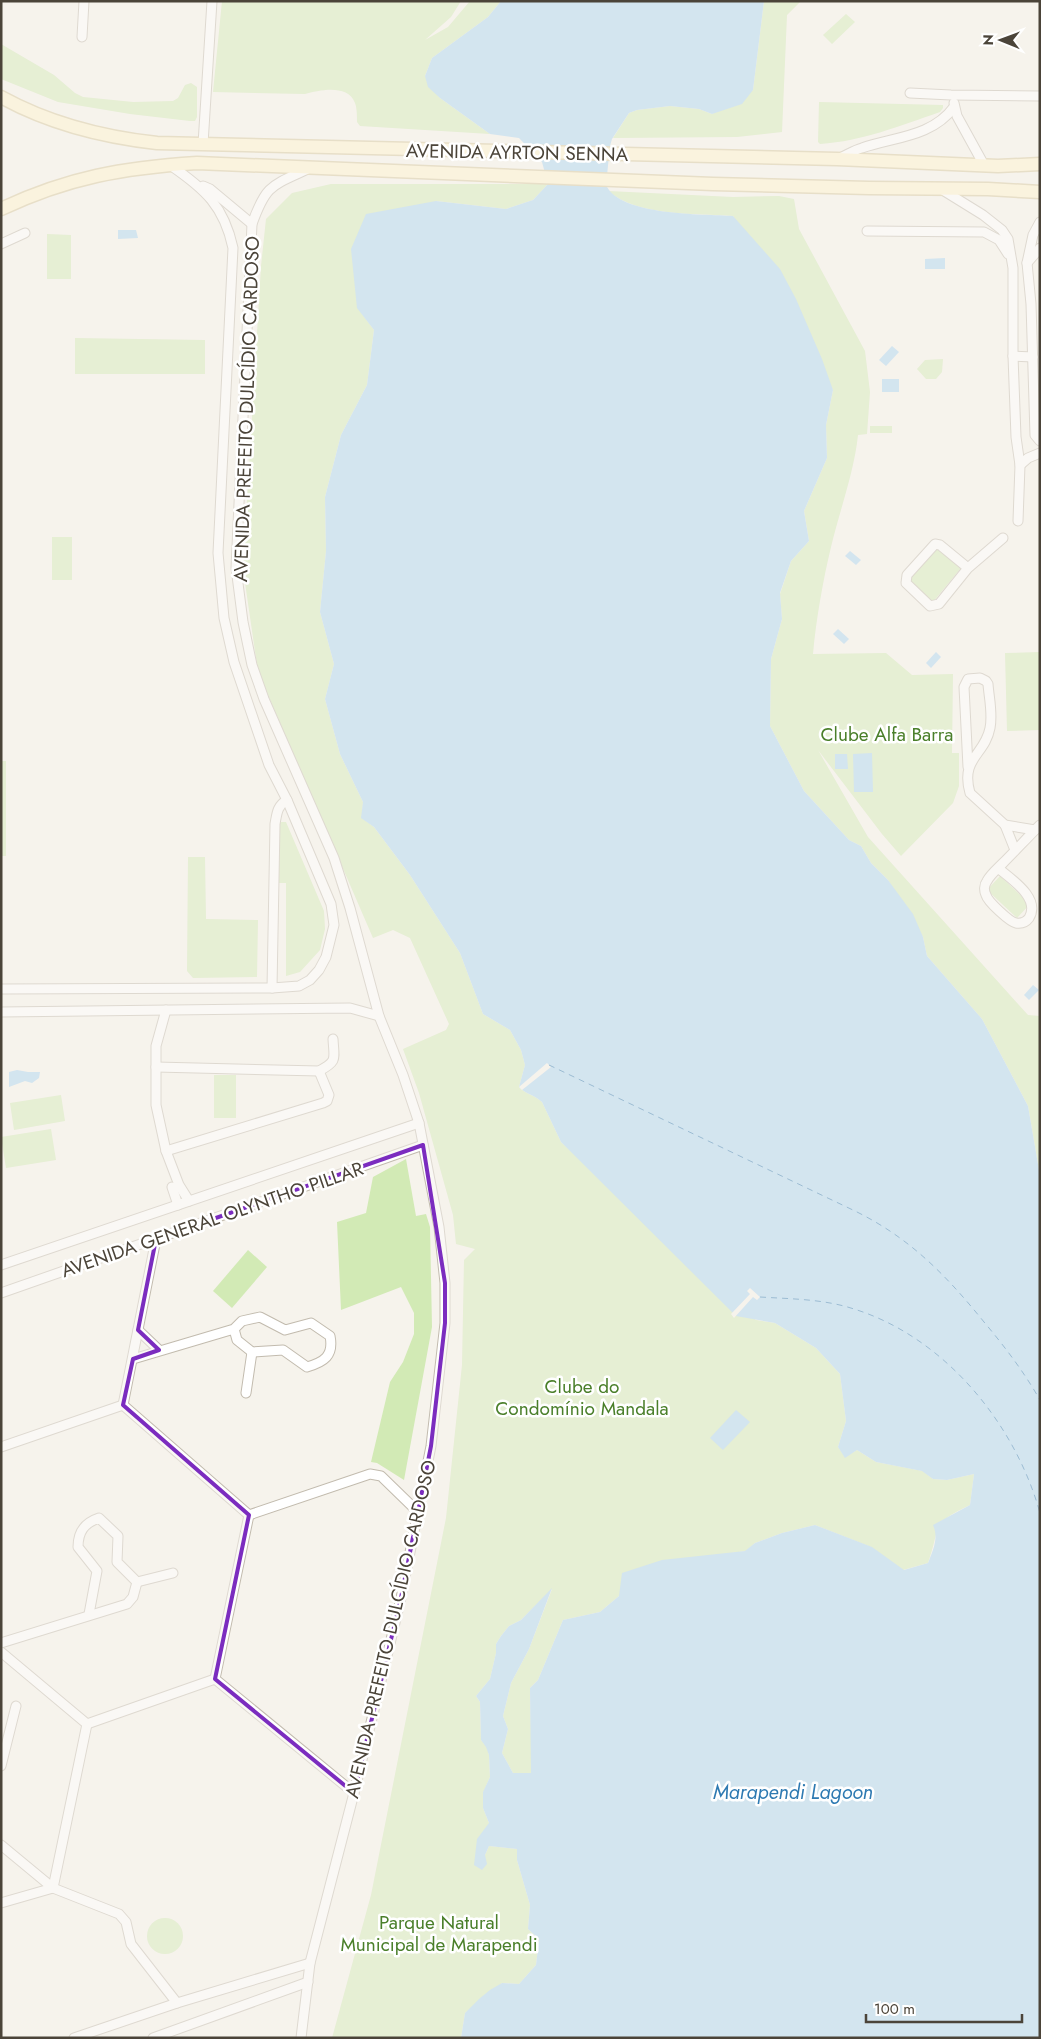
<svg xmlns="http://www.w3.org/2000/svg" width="1041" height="2039" font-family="Jost,sans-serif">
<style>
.green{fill:#d2eab5}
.water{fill:#a9d4f2}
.pier{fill:#f6f3ec}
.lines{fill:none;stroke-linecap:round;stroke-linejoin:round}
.ferry{stroke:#2e7ab2;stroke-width:1;stroke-dasharray:6 5;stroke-linecap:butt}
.minor-casing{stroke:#c2bbae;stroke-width:11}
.secondary-casing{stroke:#d6c79b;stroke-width:15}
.minor{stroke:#fff;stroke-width:9}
.secondary{stroke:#fff3cd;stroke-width:12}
.marked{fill:none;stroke:#7b2cbf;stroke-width:4;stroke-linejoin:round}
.labels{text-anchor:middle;stroke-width:5;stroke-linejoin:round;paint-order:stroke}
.street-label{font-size:19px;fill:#4b4439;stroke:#fff}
.park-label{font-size:19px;fill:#4a7f2a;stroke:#fff}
.water-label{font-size:20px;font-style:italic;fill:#2e7ab2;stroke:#fff}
</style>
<rect width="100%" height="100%" fill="#f6f3ec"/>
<g class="green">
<path d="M222 1H461L451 17 425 40 448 27 470 1H501L488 17 432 58 425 76 440 98 490 134 360 126 357 122C357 116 357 108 355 103 348 84 320 90 305 94L213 92Z"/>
<path d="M764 1H801L787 15 782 132 737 137 613 138 629 113 637 110 670 106 699 109 712 114 753 90Z"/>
<path d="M846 14 855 22 832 44 823 35Z"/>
<path d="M1 44 54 75 75 93 83 97 133 102 173 101 178 98 185 85 191 83 197 87V117L195 121H190L130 114 58 102 1 79Z"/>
<path d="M819 102 943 105V108L940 112C899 126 863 141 820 144L818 142Z"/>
<path d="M331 184H548L533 200 506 209 436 201 357 307 374 330 367 385 341 435 325 497 326 551 320 612 334 664 325 699 340 754 363 802 362 818 374 827 410 875 460 953 483 1014 510 1030 521 1050 525 1065 519 1087C525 1094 535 1095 542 1102L561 1142 756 1320 775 1323 816 1348 840 1374 846 1421 838 1447 845 1457 857 1450 876 1462 923 1471 933 1479 947 1480 974 1474 970 1505C930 1524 941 1526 928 1563L903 1570 871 1547 815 1525 782 1533 755 1543 746 1551 710 1556 619 1596 600 1612 563 1620 538 1680 530 1688 532 1773H513L502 1753 508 1729 503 1716 511 1683 529 1649 552 1589 521 1620 509 1626 501 1636 496 1644V1653L490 1679 476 1696 480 1702 481 1740 487 1747 489 1755 490 1777 483 1793V1808L489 1823 485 1855 489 1846 517 1849V1860L530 1905 528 1929 539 1939 536 1965 519 1984 502 1983 465 2013 461 2038H332L371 1895 446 1518 462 1365 464 1260 475 1249 456 1244 453 1215 419 1093 403 1049 446 1030 449 1024 410 938 393 930 373 938 258 672 243 569 261 266 266 219 292 193Z"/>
<path d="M608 191 733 197 779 196 794 199 799 229 865 351 870 392 867 434 858 435C854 473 840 509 831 547 823 580 816 620 813 654L886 653 912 675 953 674 952 753H959V786L953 803 901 856 882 834 818 750 868 837 1028 1015 1040 1016V1176L1028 1106 982 1019 927 956 923 937 888 880 871 863 861 846 849 840 804 791 770 726 771 659 782 619 780 594 791 561 809 541 804 511 827 458 826 425 833 390 733 216C695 213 639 217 608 191Z"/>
<path d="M47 234 71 235V279H47Z"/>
<path d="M75 338 205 340V374H75Z"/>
<path d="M943 359 942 372 936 379H926L917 369 925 360Z"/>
<rect x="870" y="426" width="22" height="7"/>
<rect x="52" y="537" width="20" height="43"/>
<path d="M935 547 961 568 933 602 908 580Z"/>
<path d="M1040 652V730L1007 731 1005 653Z"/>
<rect x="1" y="761" width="5" height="95"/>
<path d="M278 822H286L324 911 325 929 320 950 300 972 286 976V883H278Z"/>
<path d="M188 857H205L206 919 258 920 257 977 193 978 187 971Z"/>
<path d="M1000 876 1030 904 1017 918 987 890Z"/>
<rect x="214" y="1075" width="22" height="43"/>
<path d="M61 1095 65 1121 14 1130 10 1103Z"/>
<path d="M51 1129 56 1160 6 1168 1 1137Z"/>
<path d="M406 1159 416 1216 426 1214 430 1227 432 1327 404 1480 377 1463 371 1462 390 1382 403 1362 414 1334V1313L401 1287 341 1310 337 1222 366 1213 373 1177Z"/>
<path d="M248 1250 267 1267 232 1308 213 1291Z"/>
<circle cx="165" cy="1936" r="18"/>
</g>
<g class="water">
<path d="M501 1H764L753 90 742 104 712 114 699 109 670 106 637 110 629 113 612 139 610 146 606 185C620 216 703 214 733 216L780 269 796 299 822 359 833 390 826 425 827 458 804 511 809 541 791 561 780 593 782 619 771 659 770 726 804 791 849 840 861 846 871 863 888 880 913 914 923 937 927 956 982 1019 1028 1106 1040 1176V2038H461L465 2013 479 1999 490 1990 502 1983 519 1984 536 1965 539 1939 528 1929 530 1905 517 1860V1849L489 1846 485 1855 487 1864 482 1870 474 1865 477 1839 489 1823 483 1808V1792L490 1777 489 1755 486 1747 481 1740 480 1702 476 1696 490 1679 496 1653V1644L501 1636 509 1626 521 1620 552 1588 529 1649 511 1683 503 1716 508 1729 502 1753 513 1773H531L530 1688 538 1680 563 1620 600 1612 619 1596 622 1573 662 1560 745 1551 755 1543 782 1533 815 1525 872 1547 904 1570 928 1563C933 1550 939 1538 933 1525L970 1505 974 1474 947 1480 933 1479 922 1471 876 1462 857 1450 845 1458 838 1447 846 1421 840 1374 816 1348 775 1323 736 1316 561 1142 542 1102C535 1095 525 1094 519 1087L525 1065 521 1050 510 1030 483 1014 460 953 410 875 374 827 361 818 363 802 340 754 325 699 334 664 320 612 326 551 325 497 341 435 367 385 374 330 357 308 351 249 366 214 436 201 506 209 533 200 548 184 542 162 519 138 490 134 440 98 428 87 425 76 432 58 488 17Z"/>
<path d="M118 230H136L138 238 118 239Z"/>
<path d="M945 258V269H925V259Z"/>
<path d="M892 346 899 352 886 366 879 360Z"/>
<rect x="882" y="379" width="17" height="13"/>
<path d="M850 551 861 560 856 565 845 556Z"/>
<path d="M838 629 849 639 844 644 833 634Z"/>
<path d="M936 652 941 657 931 668 926 663Z"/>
<path d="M872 753 873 792H854L853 754Z"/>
<path d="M835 754H847L848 769H835Z"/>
<path d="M1033 985 1039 990 1029 1000 1024 995Z"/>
<path d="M17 1070 28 1072H40L39 1078 32 1083 25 1081 9 1087V1072Z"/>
<path d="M736 1410 750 1422 723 1450 710 1438Z"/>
</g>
<g class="pier">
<path d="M547 1063 551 1067 522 1090 519 1087Z"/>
<path d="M750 1288 760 1297 757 1300 753 1297 734 1318 731 1314 750 1294 747 1291Z"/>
</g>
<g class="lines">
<g class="ferry">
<path d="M549 1065 855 1211C910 1238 946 1275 984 1322 1005 1347 1024 1372 1040 1400"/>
<path d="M760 1297C792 1299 824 1299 854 1309 944 1337 1015 1423 1040 1513"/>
</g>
<defs>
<g id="minor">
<path d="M82 37 84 1"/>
<path d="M910 93 951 95 1040 96"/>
<path d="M954 103 957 116 984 165"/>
<path d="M203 144 212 1"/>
<path d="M840 158C847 155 854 150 862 148 894 137 932 137 954 107"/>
<path d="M203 186 210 189 252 224"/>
<path d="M941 189 983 215 1002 230 1008 239 1013 268V356L1016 437 1020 465 1018 521"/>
<path d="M1040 222 1033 235 1027 263 1031 304 1035 435 1040 441"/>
<path d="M867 231 984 232 999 240 1008 254"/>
<path d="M1 244 25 233"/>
<path d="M1027 263 1040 248"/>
<path d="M1013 356 1033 357"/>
<path d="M1020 465 1028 458 1040 453"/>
<path d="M968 568 940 545 935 544 907 575 906 583 930 606 939 604 968 568 1003 538"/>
<path d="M968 767 964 687 968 679 980 678 986 681 988 684C989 698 993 714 990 728 985 755 960 758 970 793L1005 825 1035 830"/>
<path d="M1005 825 1015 850"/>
<path d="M998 868C1011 879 1041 898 1029 918 1026 922 1022 924 1016 923 1010 922 988 902 986 895 984 891 984 885 987 881 990 875 997 869 1002 864 1015 851 1027 838 1040 825"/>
<path d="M272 988 275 824C277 813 277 806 287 800"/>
<path d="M1 989 272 988 299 986 310 980 319 970 326 957 334 925 331 904 287 800 269 765 234 662 224 618 218 553 233 248C224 206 205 189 170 165"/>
<path d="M166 1010 156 1046V1105L166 1151 179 1185 189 1201"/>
<path d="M1 1012 350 1008 379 1016"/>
<path d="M156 1067 319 1071C338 1061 334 1059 333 1039"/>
<path d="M166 1151 323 1103 327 1101 329 1095 319 1071"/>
<path d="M172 1187 178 1205"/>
<path d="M1 1265 419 1123"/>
<path d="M1 1293 423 1145"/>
<path d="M138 1330 159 1350"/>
<path d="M133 1359 234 1329 237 1340 252 1352 283 1350 307 1367C324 1362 334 1356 330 1336L311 1323 285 1330 260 1317 242 1321 234 1329"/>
<path d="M246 1393 252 1352"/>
<path d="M123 1405 156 1239"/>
<path d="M1 1447 123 1405 249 1515 370 1474 381 1476 417 1511"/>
<path d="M137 1582 173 1573"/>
<path d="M89 1614 97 1571 78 1547C78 1532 84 1523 99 1518L118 1536 117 1562 137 1582"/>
<path d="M1 1643 127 1604 133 1597 137 1582"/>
<path d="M1 1652 87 1724 215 1679 354 1793"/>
<path d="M215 1679 249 1515"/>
<path d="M1 1766 16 1706"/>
<path d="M1 1845 53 1888 119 1914 126 1922 131 1944 177 2003"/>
<path d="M53 1888 87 1724"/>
<path d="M1 1903 53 1888"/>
<path d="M74 2038 177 2003 310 1963"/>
<path d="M153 2038 308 1982"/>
<path d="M301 2038 310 1963 354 1793 401 1598 431 1446 445 1323V1283L439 1227 419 1123 403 1075 379 1016 350 908 334 858 264 699 252 665 243 622 236 568 252 224C266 185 271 186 308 169"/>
</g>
<g id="secondary">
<path d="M1 97C50 124 102 137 157 143L837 159 998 166 1040 164"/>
<path d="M1 209C69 177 123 168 197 163L713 184 869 188 988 189 1040 192"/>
</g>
</defs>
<use href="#minor" class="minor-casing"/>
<use href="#secondary" class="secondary-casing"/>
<use href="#minor" class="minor"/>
<use href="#secondary" class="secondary"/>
</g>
<path d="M0 0H1041V2039H0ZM423 1145 445 1283V1323L431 1446 401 1598 354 1793 215 1679 249 1515 123 1405 133 1359 159 1350 138 1330 156 1239Z" fill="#f6f3ec" fill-opacity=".55" fill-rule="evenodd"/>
<path class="marked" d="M423 1145 445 1283V1323L431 1446 401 1598 354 1793 215 1679 249 1515 123 1405 133 1359 159 1350 138 1330 156 1239Z"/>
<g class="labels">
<g class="street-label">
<text transform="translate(517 152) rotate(1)" y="7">AVENIDA AYRTON SENNA</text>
<text transform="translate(246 409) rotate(-88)" y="7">AVENIDA PREFEITO DULCÍDIO CARDOSO</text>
<text transform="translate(212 1219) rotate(-19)" y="7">AVENIDA GENERAL OLYNTHO PILLAR</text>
<text transform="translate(390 1629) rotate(-77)" y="7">AVENIDA PREFEITO DULCÍDIO CARDOSO</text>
</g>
<g class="park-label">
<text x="887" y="741">Clube Alfa Barra</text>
<text x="582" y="1393">Clube do<tspan x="582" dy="22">Condomínio Mandala</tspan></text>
<text x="439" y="1929">Parque Natural<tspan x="439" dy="22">Municipal de Marapendi</tspan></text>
</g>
<g class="water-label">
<text x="793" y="1799">Marapendi Lagoon</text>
</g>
</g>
<rect width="1041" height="2039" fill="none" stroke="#4b4439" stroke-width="5"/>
<g transform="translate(1001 40) rotate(271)" stroke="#ffffff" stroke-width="4" paint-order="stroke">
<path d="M0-4L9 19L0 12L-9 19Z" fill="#4b4439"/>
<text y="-8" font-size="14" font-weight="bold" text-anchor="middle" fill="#4b4439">N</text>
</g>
<path d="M866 2014v8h156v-8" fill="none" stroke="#4b4439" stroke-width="2.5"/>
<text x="874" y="2014" font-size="15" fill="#4b4439" stroke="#ffffff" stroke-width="4" paint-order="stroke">100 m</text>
</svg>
